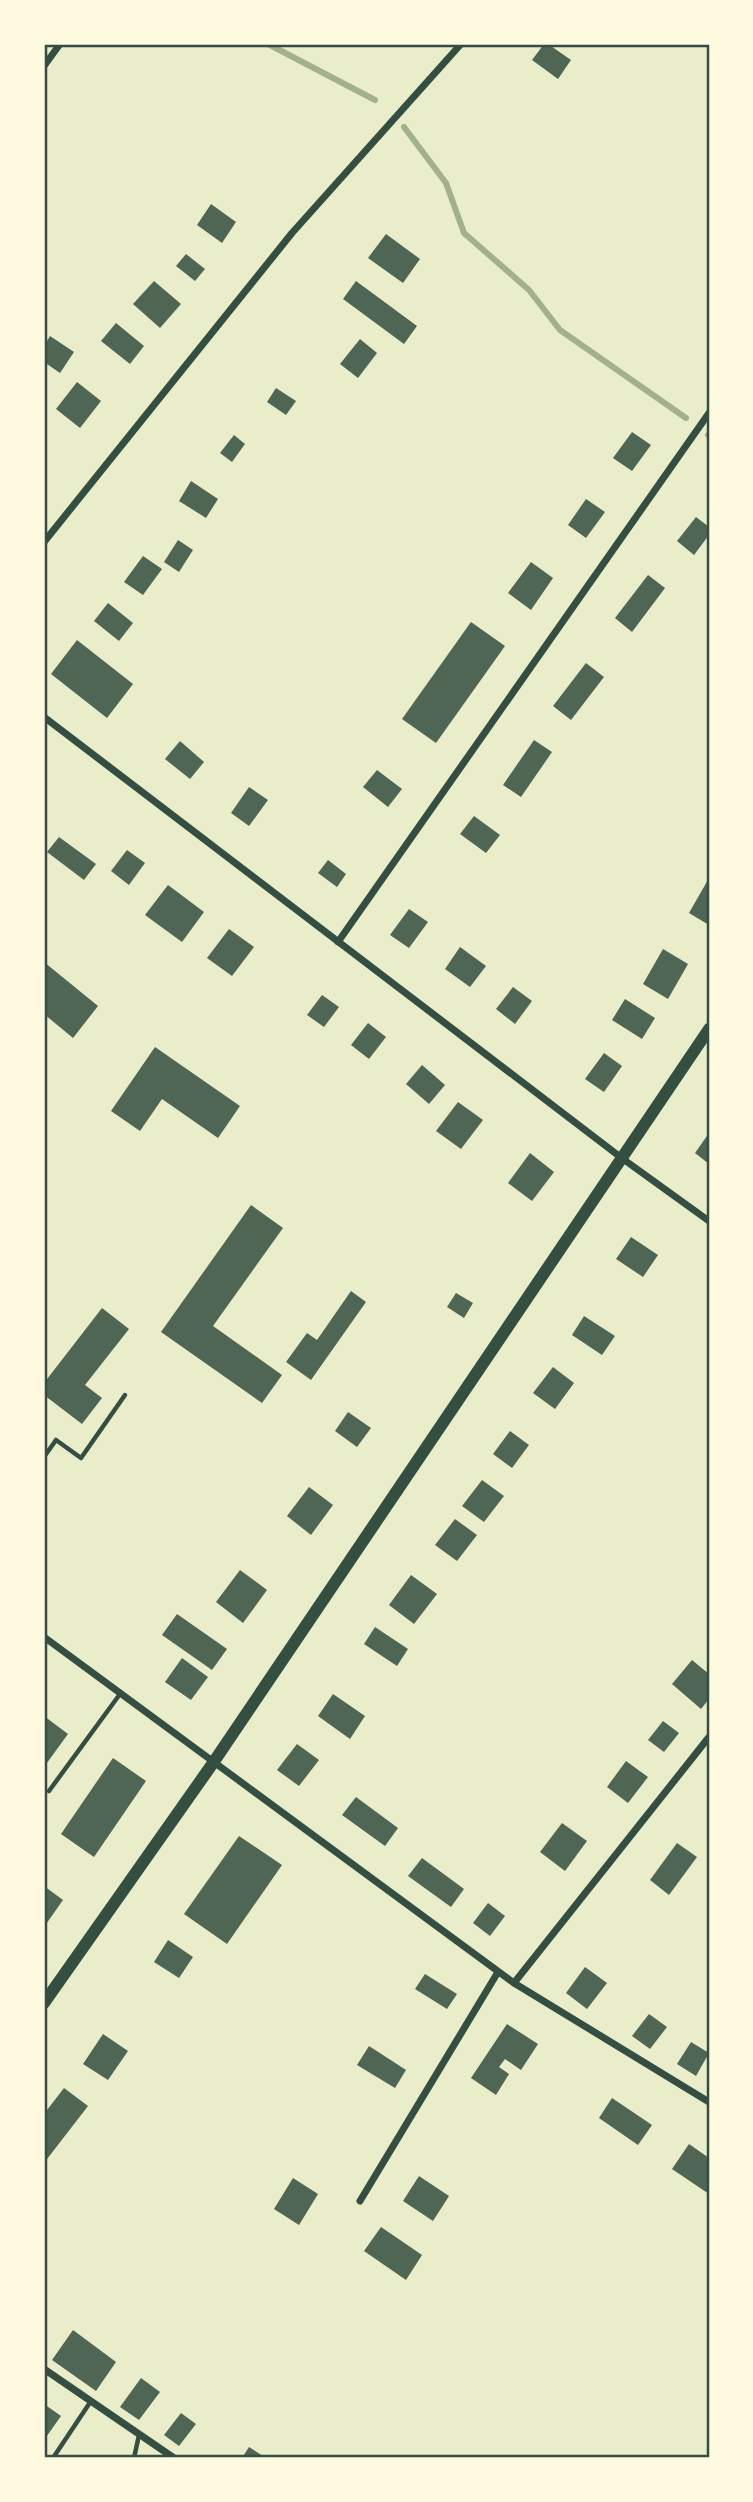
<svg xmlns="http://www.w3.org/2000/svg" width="753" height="2502" font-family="'Open Sans',sans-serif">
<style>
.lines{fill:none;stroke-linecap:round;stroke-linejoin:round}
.stream{stroke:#a3b18a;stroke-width:6}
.building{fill:#4f6655}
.service{stroke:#344e41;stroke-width:4.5}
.minor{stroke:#344e41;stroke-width:7}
.secondary{stroke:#344e41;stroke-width:12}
.neatline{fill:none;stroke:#344e41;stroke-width:2.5}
</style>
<rect width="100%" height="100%" fill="#e9edc9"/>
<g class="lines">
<g class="stream">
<path d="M268 44 375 100"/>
<path d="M404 127 446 183 464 233 529 290 560 330 686 418"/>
<path d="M708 435 709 436"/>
</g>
</g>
<g class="building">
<path d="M544 44H548L571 60 558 79 532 60Z"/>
<path d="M211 204 236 222 222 243 197 225Z"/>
<path d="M386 234 420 259 403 283 368 258Z"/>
<path d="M186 254 205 269 195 281 176 266Z"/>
<path d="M154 281 181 304 160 328 133 304Z"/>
<path d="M356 281 417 326 404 344 343 299Z"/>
<path d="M116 323 144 346 130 364 101 341Z"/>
<path d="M50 336 74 352 60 373 44 362V346Z"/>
<path d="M360 339 377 353 358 378 340 364Z"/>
<path d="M77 382 101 401 80 428 56 409Z"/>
<path d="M276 388 296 401 286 415 267 402Z"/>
<path d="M632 432 651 445 632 471 613 458Z"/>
<path d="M234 435 245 444 232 462 220 453Z"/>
<path d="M191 481 218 499 206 518 179 501Z"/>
<path d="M586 499 605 512 586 538 568 525Z"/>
<path d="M696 517 709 527V535L694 555 677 541Z"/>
<path d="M178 540 193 550 179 572 164 562Z"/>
<path d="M143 556 162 569 143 595 124 582Z"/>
<path d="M531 562 553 578 531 610 508 593Z"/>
<path d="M648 575 665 588 632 632 615 618Z"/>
<path d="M108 603 133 623 119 641 94 621Z"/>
<path d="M471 622 505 646 436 743 402 719Z"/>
<path d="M77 640 133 684 107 718 51 674Z"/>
<path d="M586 663 604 677 571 720 553 706Z"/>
<path d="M534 740 552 752 521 797 503 785Z"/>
<path d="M180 741 204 762 190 779 165 759Z"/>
<path d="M377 770 402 789 388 807 363 787Z"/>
<path d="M249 787 268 800 249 826 231 813Z"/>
<path d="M474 816 500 835 486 853 460 834Z"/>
<path d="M59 837 96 864 84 880 47 852Z"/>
<path d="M127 850 145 863 129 885 111 871Z"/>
<path d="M328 860 346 874 337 887 318 873Z"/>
<path d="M709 878V925L689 913Z"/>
<path d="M168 885 204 912 182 942 145 915Z"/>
<path d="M409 909 428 922 409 948 390 935Z"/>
<path d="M229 929 254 947 232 976 207 958Z"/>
<path d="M460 947 486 966 470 987 445 969Z"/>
<path d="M663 949 688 964 668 999 643 984Z"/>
<path d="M44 962 98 1006 73 1038 44 1014Z"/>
<path d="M513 987 532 1001 515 1024 496 1009Z"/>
<path d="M322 995 339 1007 324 1027 307 1015Z"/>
<path d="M625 999 655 1018 642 1039 612 1020Z"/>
<path d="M368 1023 386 1037 369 1059 351 1045Z"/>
<path d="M155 1047 240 1106 218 1138 162 1099 140 1131 111 1111Z"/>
<path d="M604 1053 622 1066 604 1092 585 1079Z"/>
<path d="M422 1065 445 1085 429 1104 406 1084Z"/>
<path d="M458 1102 483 1120 461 1149 436 1131Z"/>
<path d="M709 1133V1164L695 1153Z"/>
<path d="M530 1153 554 1172 532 1201 508 1183Z"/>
<path d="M251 1205 283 1228 213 1326 282 1375 262 1403 161 1332Z"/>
<path d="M631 1237 658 1255 643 1277 616 1259Z"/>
<path d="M351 1291 366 1302 311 1380 286 1362 307 1333 317 1340Z"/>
<path d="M456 1293 473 1303 464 1318 447 1307Z"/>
<path d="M102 1308 129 1329 85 1385 102 1398 82 1424 44 1395V1383Z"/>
<path d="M584 1316 615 1336 602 1355 572 1335Z"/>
<path d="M553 1367 574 1383 555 1409 533 1393Z"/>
<path d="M348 1412 371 1428 357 1447 335 1431Z"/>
<path d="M510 1431 529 1445 512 1468 493 1454Z"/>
<path d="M482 1480 504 1496 484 1522 462 1506Z"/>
<path d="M309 1487 333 1505 311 1535 287 1516Z"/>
<path d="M455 1519 477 1535 457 1561 435 1545Z"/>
<path d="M240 1570 267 1590 243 1623 216 1602Z"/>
<path d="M411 1575 437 1594 414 1624 389 1605Z"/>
<path d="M177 1614 227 1649 212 1670 162 1635Z"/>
<path d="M375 1627 408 1649 397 1666 364 1644Z"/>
<path d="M182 1658 208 1677 191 1700 165 1682Z"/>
<path d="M692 1660 709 1674V1699L701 1709 672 1684Z"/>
<path d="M333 1694 365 1716 350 1739 318 1716Z"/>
<path d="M44 1716 68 1734 44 1767Z"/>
<path d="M663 1721 679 1733 664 1752 648 1740Z"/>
<path d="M297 1744 319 1760 299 1786 277 1770Z"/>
<path d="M113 1758 146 1781 94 1857 61 1834Z"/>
<path d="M626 1761 648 1777 628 1803 607 1787Z"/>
<path d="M356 1797 398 1828 385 1846 342 1815Z"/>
<path d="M562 1823 587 1841 565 1871 540 1852Z"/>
<path d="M239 1836 282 1865 227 1944 184 1914Z"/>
<path d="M677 1843 697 1857 669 1895 650 1880Z"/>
<path d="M422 1858 464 1889 451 1907 408 1876Z"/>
<path d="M44 1886 63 1900 44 1927Z"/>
<path d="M488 1903 505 1916 490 1936 473 1923Z"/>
<path d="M168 1940 193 1957 179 1978 154 1962Z"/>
<path d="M585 1967 607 1983 587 2009 566 1993Z"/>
<path d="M425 1974 457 1994 447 2009 415 1989Z"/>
<path d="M649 2014 667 2027 650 2049 632 2036Z"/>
<path d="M507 2024 538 2044 521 2070 505 2059 499 2067 509 2074 496 2095 471 2078Z"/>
<path d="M103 2034 128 2051 108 2080 83 2064Z"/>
<path d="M691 2042 709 2053 696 2076 677 2064Z"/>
<path d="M369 2046 406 2070 395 2088 357 2065Z"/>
<path d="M64 2088 88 2106 44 2163V2114Z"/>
<path d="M612 2098 652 2125 638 2145 599 2118Z"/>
<path d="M689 2144 709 2158V2194L672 2169Z"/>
<path d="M419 2176 449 2196 433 2221 403 2201Z"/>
<path d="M293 2178 318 2194 299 2225 274 2209Z"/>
<path d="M381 2227 422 2255 406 2280 364 2251Z"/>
<path d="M73 2330 116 2362 96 2391 52 2360Z"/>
<path d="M141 2378 160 2392 139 2420 120 2407Z"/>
<path d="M44 2404 61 2416 44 2440Z"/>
<path d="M181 2413 196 2424 179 2446 164 2435Z"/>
<path d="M249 2447 266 2458H242Z"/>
</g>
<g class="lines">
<g class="service">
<path d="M44 1457 56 1440 81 1458 125 1395"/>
<path d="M49 1791 120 1694"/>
<path d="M53 2458 91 2401"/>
<path d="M134 2458 139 2435"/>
</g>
<g class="minor">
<path d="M44 66 60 44"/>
<path d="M44 542 292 233 461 44"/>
<path d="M44 717 623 1159 709 1221"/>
<path d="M338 942 709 413"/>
<path d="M44 1637 514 1983 709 2102"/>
<path d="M514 1983 709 1737"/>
<path d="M360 2201 498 1972"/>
<path d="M44 2369 174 2458"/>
</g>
<path class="secondary" d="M44 2003 213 1763 709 1029"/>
</g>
<rect width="753" height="2502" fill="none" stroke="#fefae0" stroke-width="91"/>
<rect x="46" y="46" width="662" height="2410" class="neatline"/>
</svg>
